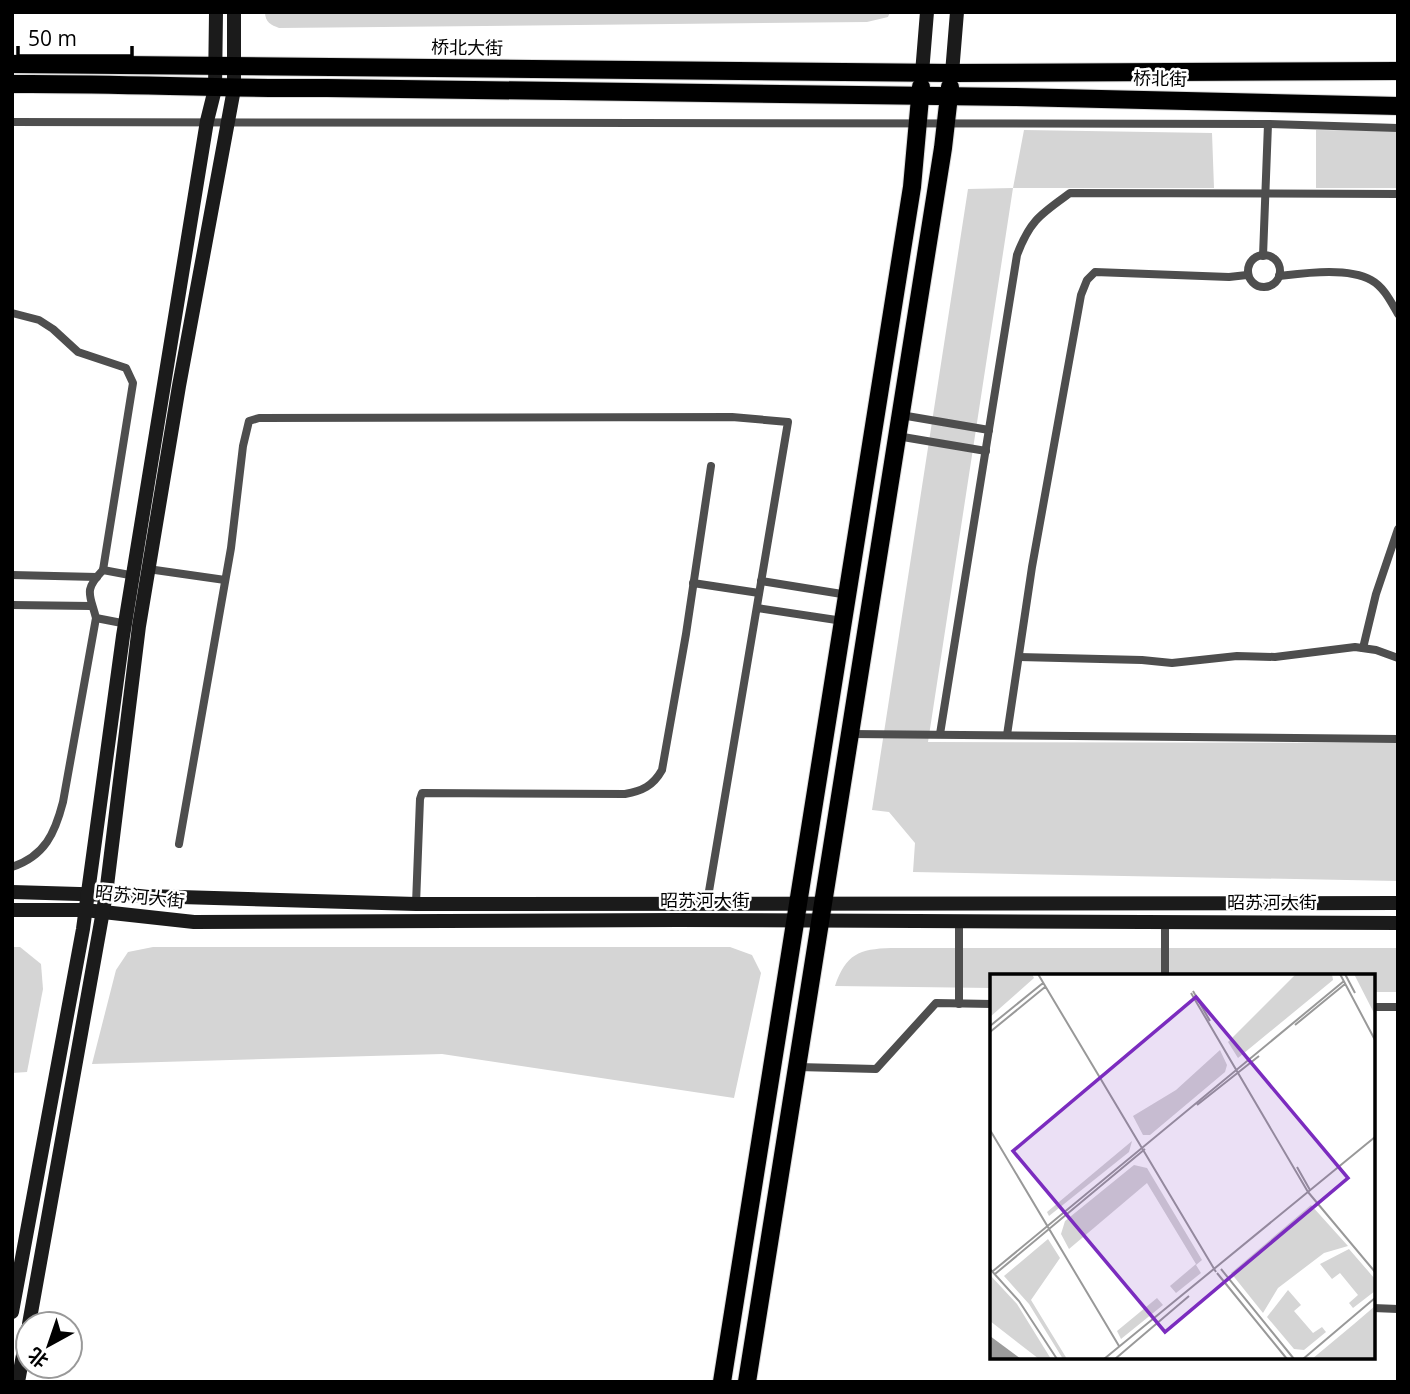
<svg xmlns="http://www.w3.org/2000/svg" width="1410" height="1394" font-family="'Open Sans','Noto Sans SC',sans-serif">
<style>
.grass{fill:#d5d5d5}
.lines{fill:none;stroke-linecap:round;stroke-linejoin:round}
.primary-casing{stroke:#dbdbdb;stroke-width:20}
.lane{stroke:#4e4e4e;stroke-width:8}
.secondary{stroke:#1b1b1b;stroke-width:14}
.primary{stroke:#000;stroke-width:18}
.labels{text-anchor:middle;stroke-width:5;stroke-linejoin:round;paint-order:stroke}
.street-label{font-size:18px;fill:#000;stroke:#fff}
.inset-road{fill:none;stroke:#999;stroke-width:2}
.view{fill:#7b2cbf;fill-opacity:0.15;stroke:#7b2cbf;stroke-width:3.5}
.inset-edge{fill:none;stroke:#000;stroke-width:3.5}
</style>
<rect width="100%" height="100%" fill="#fff"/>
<g class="grass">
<path d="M265 12H890L888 17 867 22 279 28C271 25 265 22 265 12Z"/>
<path d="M1024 130 1212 133 1214 188H1013L928 742 1398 743V881L913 872 915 843 889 812 872 810 968 189 1013 188Z"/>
<path d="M1316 130 1398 131V188H1316Z"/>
<path d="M12 947H20L41 964 43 989 27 1072 12 1073Z"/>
<path d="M153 947H730L752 955 761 973 734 1098 442 1054 92 1064 116 970 128 952Z"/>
<path d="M891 948H1398V992H1373V976H992V988L835 986C846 954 859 949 891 948Z"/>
</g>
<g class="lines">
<defs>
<g id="primary">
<path d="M12 64 952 73 1398 71"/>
<path d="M12 84C117 83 222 89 327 88L1014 97 1398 106"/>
<path d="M722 1382 912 187 921 87"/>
<path d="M747 1382 943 148 950 87"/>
</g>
</defs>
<use href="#primary" class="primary-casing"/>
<g class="lane">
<path d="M12 122 1268 124 1398 128"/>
<circle cx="1264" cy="271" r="16"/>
<path d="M1263 256 1268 124"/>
<path d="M1279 276C1305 273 1348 267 1371 280 1384 287 1391 302 1398 314"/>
<path d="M12 313 39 320 53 329 78 352 126 368 133 383 103 570C83 591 90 594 96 618L63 802C55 833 45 856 12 867"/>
<path d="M901 415 989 430"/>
<path d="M897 436 986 451"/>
<path d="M148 569 225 580"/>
<path d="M103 570 135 576"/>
<path d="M12 575 97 577"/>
<path d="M761 581 848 595"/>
<path d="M693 583 759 593"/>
<path d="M12 605 91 606"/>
<path d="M757 608 843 621"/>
<path d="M96 618 127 624"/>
<path d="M1363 648 1376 594 1398 529"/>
<path d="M1019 657 1142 660 1172 663 1237 656 1275 657 1355 647 1376 650 1398 658"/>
<path d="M850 734 1398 739"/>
<path d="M940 734 1017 255C1030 220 1041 214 1070 193L1398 194"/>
<path d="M1007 735 1032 567 1081 295 1087 280 1095 272 1229 277 1247 275"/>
<path d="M179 844 231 548 243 446 249 421 259 418 732 417 788 422 707 903"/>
<path d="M416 904 420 799 422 793 625 794C642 791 653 786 662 770L686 634 711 466"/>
<path d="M1165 976V922"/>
<path d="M959 1004V921"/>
<path d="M1373 1007H1398"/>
<path d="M798 1067 876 1069 936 1003 992 1004"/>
<path d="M1373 1308 1398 1309"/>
</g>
<g class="secondary">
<path d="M922 73 927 12"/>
<path d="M952 73 957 12"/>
<path d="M12 892 416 904 1398 903"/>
<path d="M12 910H85L194 922 678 920 1398 923"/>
<path d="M12 1312 83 929 123 636 207 121 215 89 216 12"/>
<path d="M29 1324 106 894 139 626 179 386 234 89V12"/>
<path d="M18 1382 28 1328"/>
</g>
<use href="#primary" class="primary"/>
</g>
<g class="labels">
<g class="street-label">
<text transform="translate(467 48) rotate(1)" y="6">桥北大街</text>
<text transform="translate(1160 79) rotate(1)" y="6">桥北街</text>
<text transform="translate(140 897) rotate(6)" y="6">昭苏河大街</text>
<text x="705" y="907">昭苏河大街</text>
<text x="1272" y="909">昭苏河大街</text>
</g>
</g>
<g transform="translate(990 974)">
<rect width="385" height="385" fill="#fff"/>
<path d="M306 0H342L343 6 248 84 238 68ZM364 0H385V41ZM230 76 237 91 235 98 160 161H153L143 142 186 116ZM142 167 139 178 59 242 57 238ZM144 191 157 194 212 286 206 291 211 299 186 319 180 312 206 290 157 209 79 275 71 260 75 247ZM321 231 358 272 334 279 288 314 273 339 241 299ZM58 265 70 284 41 326 77 385H73L39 330 14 302ZM359 275 385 305V317L363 334 359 329 368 321 350 299 342 305 330 290ZM298 316 311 331 304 337 323 359 332 353 336 358 314 376 304 375 277 343ZM167 324 173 331 131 365 127 357Z" fill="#d5d5d5"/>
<path d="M0 0H42L44 4 0 43ZM0 301 27 330 61 385H49L0 347ZM385 332V385H322L364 350Z" fill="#d5d5d5"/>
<path d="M0 362 27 382 31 385H0Z" fill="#9c9c9c"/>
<path class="inset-road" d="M48 0 226 298M350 0 385 66M355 0 365 19M203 17 220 47M201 19 318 218M305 51 355 10M0 52 53 9M0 58 55 13M207 131 269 82M0 156 129 372M307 193 320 216M318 218 385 298M0 295 29 327 67 385M231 295 304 385M3 297 354 7M227 299 297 385M5 300 155 175M114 385 385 163M125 385 199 322M313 385 385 324"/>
<path class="view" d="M206 23 358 204 175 358 23 177Z"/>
<rect width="385" height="385" class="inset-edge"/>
</g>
<rect width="1410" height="1394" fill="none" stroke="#000000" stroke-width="28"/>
<g transform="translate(49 1345) rotate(220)"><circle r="33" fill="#ffffff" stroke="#999999" stroke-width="2"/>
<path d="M0-5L12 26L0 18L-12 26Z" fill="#000000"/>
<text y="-10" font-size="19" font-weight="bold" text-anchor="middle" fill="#000000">北</text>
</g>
<path d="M18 46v10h114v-10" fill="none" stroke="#000000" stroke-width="3.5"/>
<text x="28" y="46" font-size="21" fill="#000000" stroke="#ffffff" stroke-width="5" paint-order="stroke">50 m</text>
</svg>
